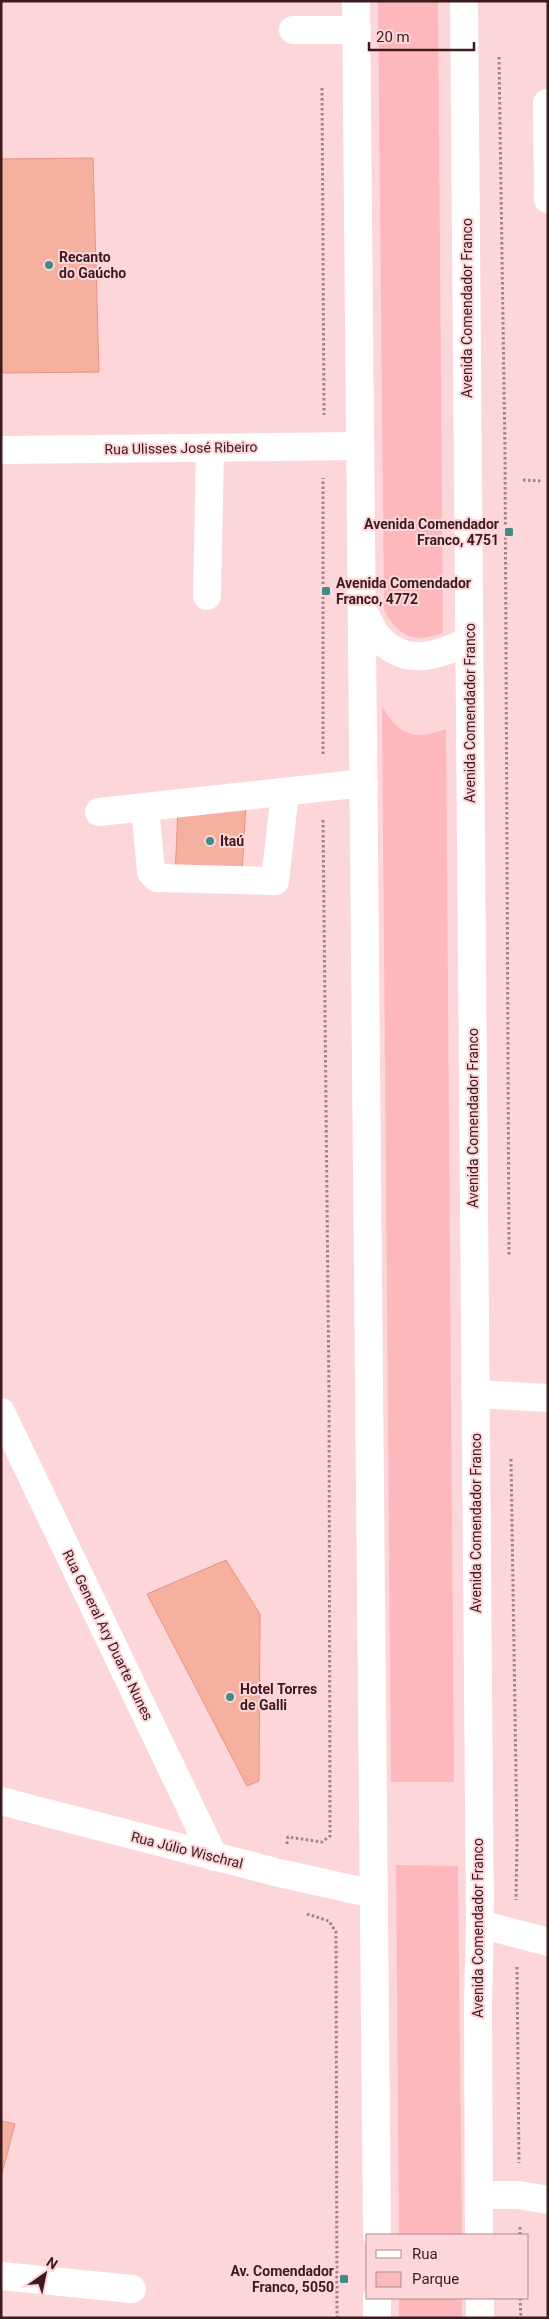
<svg xmlns="http://www.w3.org/2000/svg" width="549" height="2319" font-family="Roboto,sans-serif">
<style>
.green{fill:#fdb8be}
.building{fill:#f6b0a0;stroke:#e89380}
.lines{fill:none;stroke-linecap:round;stroke-linejoin:round}
.path{stroke:#a58184;stroke-width:3;stroke-dasharray:2.5 2.5;stroke-linecap:butt}
.minor{stroke:#fff;stroke-width:28}
.highway{stroke:#fff;stroke-width:28}
.poi-dot{fill:#428a88;stroke:#fdd6d9;stroke-width:2}
.labels{text-anchor:middle;stroke-width:4;stroke-linejoin:round;paint-order:stroke}
.poi-label{font-size:14px;font-weight:bold;fill:#3c1a1e;stroke:#fdd6d9;text-anchor:start}
.street-label{font-size:14px;fill:#3c1a1e;stroke:#fdd6d9}
</style>
<rect width="100%" height="100%" fill="#fdd6d9"/>
<g class="green">
<path d="M378 1H438L443 633C414 643 399 638 384 610Z"/>
<path d="M382 706C399 735 413 741 446 729L454 1782H391Z"/>
<path d="M396 1865 458 1866 462 2235H399Z"/>
<rect x="399" y="2298" width="63" height="20"/>
</g>
<g class="building">
<path d="M93 158 99 372 1 373V159Z"/>
<path d="M246 804 242 874 175 876 178 809Z"/>
<path d="M226 1560 260 1614 259 1781 247 1786 147 1594Z"/>
<path d="M1 2121 15 2124 1 2177Z"/>
</g>
<g class="lines">
<g class="path">
<path d="M499 57 505 452 509 1256"/>
<path d="M322 88 324 415"/>
<path d="M523 480 543 481"/>
<path d="M323 754V478"/>
<path d="M511 1459 517 1840 516 1900"/>
<path d="M287 1844 288 1837 322 1842 330 1836 329 1393 323 818"/>
<path d="M307 1914 329 1921 336 1932 337 2318"/>
<path d="M517 1967 519 2163"/>
<path d="M520 2227V2235"/>
<path d="M520 2298 521 2318"/>
</g>
<g class="minor">
<path d="M293 30H357"/>
<path d="M547 103 548 199"/>
<path d="M1 450 360 446"/>
<path d="M207 596 210 448"/>
<path d="M145 807 151 872 157 878 275 881 285 792"/>
<path d="M99 812 364 783"/>
<path d="M475 1394 548 1398"/>
<path d="M1 1412 214 1857"/>
<path d="M1 1801 279 1873 374 1894"/>
<path d="M480 1924 548 1942"/>
<path d="M479 2195H519L548 2200"/>
<path d="M1 2276 132 2289"/>
</g>
<g class="highway">
<path d="M356 1 377 2235"/>
<path d="M464 1 480 1924 478 2002 479 2235"/>
<path d="M362 609C367 617 371 628 377 636 405 668 437 656 469 641"/>
<path d="M377 2298V2318"/>
<path d="M480 2298V2318"/>
</g>
</g>
<g class="poi-dot">
<circle cx="49" cy="265" r="5"/>
<rect x="504" y="527" width="10" height="10" rx="2.5"/>
<rect x="321" y="586" width="10" height="10" rx="2.5"/>
<circle cx="210" cy="841" r="5"/>
<circle cx="230" cy="1697" r="5"/>
<rect x="339" y="2274" width="10" height="10" rx="2.5"/>
</g>
<g class="labels">
<g class="poi-label">
<text x="59" y="262">Recanto<tspan x="59" dy="16">do Gaúcho</tspan></text>
<text x="499" y="529" text-anchor="end">Avenida Comendador<tspan x="499" dy="16">Franco, 4751</tspan></text>
<text x="336" y="588">Avenida Comendador<tspan x="336" dy="16">Franco, 4772</tspan></text>
<text x="220" y="846">Itaú</text>
<text x="240" y="1694">Hotel Torres<tspan x="240" dy="16">de Galli</tspan></text>
<text x="334" y="2276" text-anchor="end">Av. Comendador<tspan x="334" dy="16">Franco, 5050</tspan></text>
</g>
<g class="street-label">
<text transform="translate(467 308) rotate(-90)" y="5">Avenida Comendador Franco</text>
<text transform="translate(181 448) rotate(-1)" y="5">Rua Ulisses José Ribeiro</text>
<text transform="translate(470 713) rotate(-90)" y="5">Avenida Comendador Franco</text>
<text transform="translate(473 1118) rotate(-90)" y="5">Avenida Comendador Franco</text>
<text transform="translate(476 1523) rotate(-90)" y="5">Avenida Comendador Franco</text>
<text transform="translate(108 1635) rotate(64)" y="5">Rua General Ary Duarte Nunes</text>
<text transform="translate(187 1850) rotate(14)" y="5">Rua Júlio Wischral</text>
<text transform="translate(478 1928) rotate(-90)" y="5">Avenida Comendador Franco</text>
</g>
</g>
<rect width="549" height="2319" fill="none" stroke="#3c1a1e" stroke-width="5"/>
<rect x="366" y="2234" width="162" height="65" fill="#fdd6d9" stroke="#b08b8e"/>
<rect x="376" y="2250" width="25" height="8" fill="#ffffff" stroke="#b08b8e"/>
<text x="412" y="2259" font-size="15" fill="#3c1a1e">Rua</text>
<rect x="376" y="2272" width="25" height="15" fill="#fdb8be" stroke="#b08b8e"/>
<text x="412" y="2284" font-size="15" fill="#3c1a1e">Parque</text>
<g transform="translate(45 2274) rotate(33)" stroke="#fdd6d9" stroke-width="4" paint-order="stroke">
<path d="M0-4L9 19L0 12L-9 19Z" fill="#3c1a1e"/>
<text y="-8" font-size="14" font-weight="bold" text-anchor="middle" fill="#3c1a1e">N</text>
</g>
<path d="M369 42v8h105v-8" fill="none" stroke="#3c1a1e" stroke-width="2.5"/>
<text x="376" y="42" font-size="15" fill="#3c1a1e" stroke="#fdd6d9" stroke-width="4" paint-order="stroke">20 m</text>
</svg>
